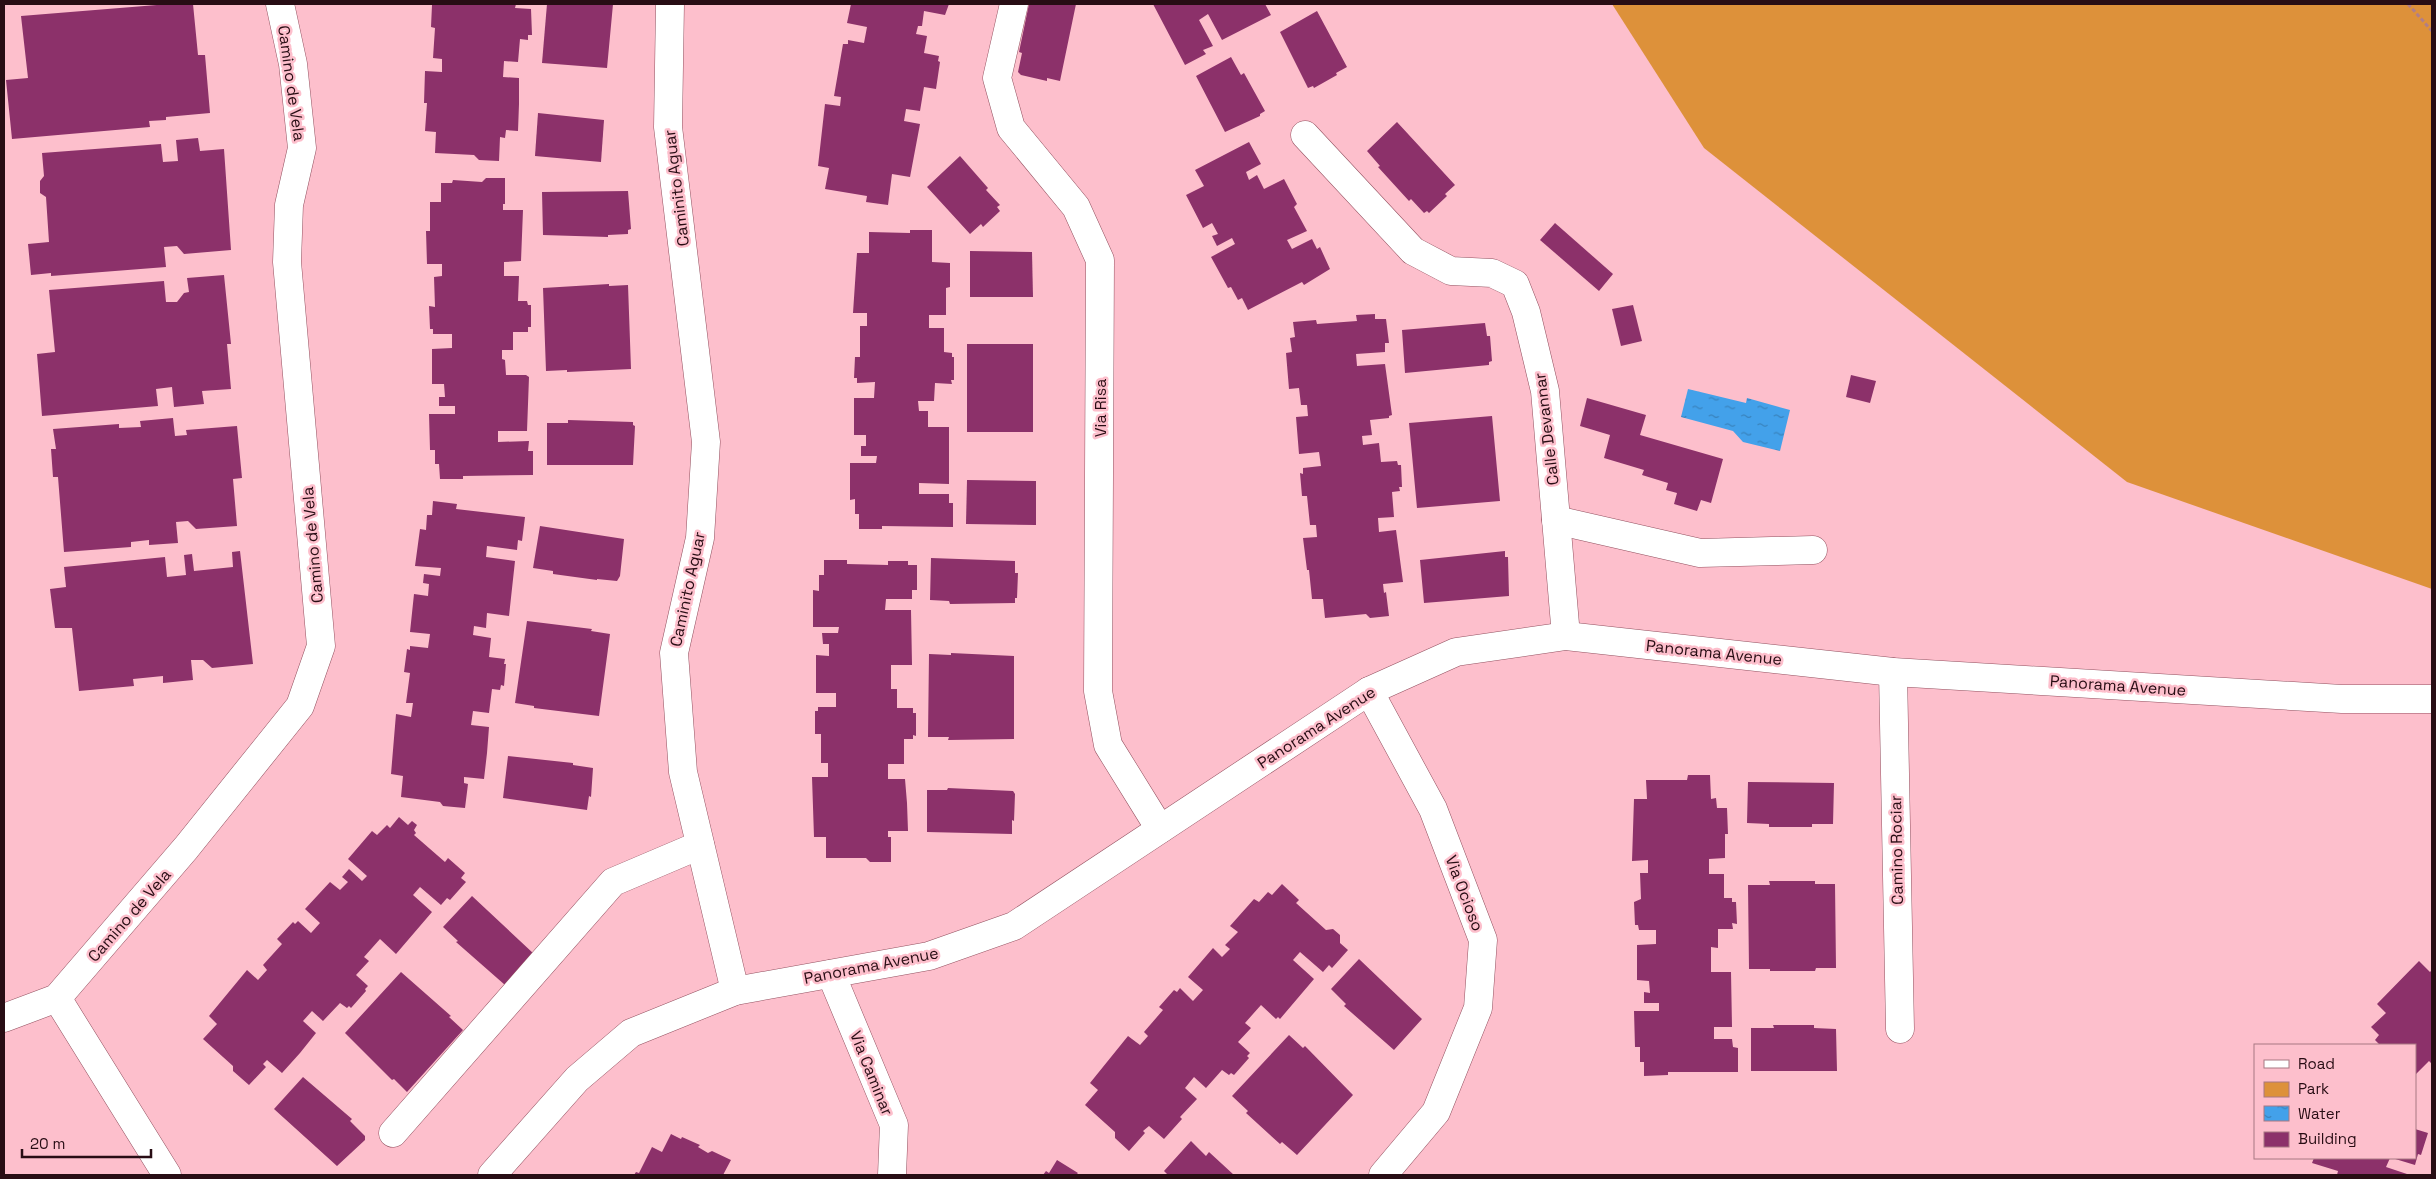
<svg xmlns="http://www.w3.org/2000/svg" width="2436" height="1179" font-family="'Space Grotesk',sans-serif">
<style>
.green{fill:#dd913a}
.water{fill:url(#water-ripples)}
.building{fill:#8c316a}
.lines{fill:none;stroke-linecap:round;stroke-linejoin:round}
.minor-casing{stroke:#935160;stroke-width:29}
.path{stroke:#b07e89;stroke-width:3;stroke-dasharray:4 2.5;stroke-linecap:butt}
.minor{stroke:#fff;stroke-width:28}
.labels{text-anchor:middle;stroke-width:5;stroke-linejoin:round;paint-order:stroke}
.street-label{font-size:16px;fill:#280d14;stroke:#fdbfcc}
</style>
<defs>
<pattern id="water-ripples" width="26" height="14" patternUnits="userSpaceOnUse" patternTransform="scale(1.25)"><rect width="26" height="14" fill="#43a1ea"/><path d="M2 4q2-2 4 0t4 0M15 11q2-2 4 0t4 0" fill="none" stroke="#3882bc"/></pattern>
</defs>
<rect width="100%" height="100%" fill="#fdbfcc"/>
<path class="green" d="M1612 4H2432V589L2127 482 1704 148Z"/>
<path class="water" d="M1688 389 1746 403 1747 398 1790 410 1780 451 1743 442 1733 431 1681 417Z"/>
<g class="building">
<path d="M169 4H193L198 55H205L210 113 166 117V120L149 121 150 127 12 139 6 80 28 78 21 16Z"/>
<path d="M437 4H516L515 8 531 9 532 35H528V40L520 39 518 62 504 61 503 77 519 78V104L518 131 506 130 505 138 500 137 499 161 479 160 474 155 435 153 436 132 425 131 427 103H424L425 71 442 72V59L433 58 435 28 431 27 432 5Z"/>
<path d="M547 4H613L607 68 542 63Z"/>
<path d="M851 4H949L945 15 924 11 922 26H918L916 34 927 36 924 53 939 56 938 61 940 62 936 89 924 87 920 111 906 109 904 121 920 124 910 177 892 174 888 205 866 202 867 196 825 189 829 168 818 166 825 104 840 106 841 97 834 96 843 44H848V40L864 43 867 27 847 23Z"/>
<path d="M1029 4H1076L1060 81 1047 78V81L1021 75 1018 72 1022 53 1019 52Z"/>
<path d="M1153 4H1265L1271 15 1222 40 1208 14 1199 20 1213 46 1203 50 1206 54 1185 65Z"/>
<path d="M1317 11 1347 67 1336 73 1337 75 1314 88 1313 86 1308 88 1280 32Z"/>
<path d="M1231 57 1241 75 1244 73 1265 111 1260 114V116L1225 132 1196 76Z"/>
<path d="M538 113 604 120 601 162 535 156Z"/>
<path d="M1397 122 1455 185 1445 194 1447 196 1429 213 1427 211 1424 213 1411 199 1409 201 1378 167 1380 166 1367 151Z"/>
<path d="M198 138 200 151 224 149 231 250 184 254 177 246 164 247 166 267 51 276V273L31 275 28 244 49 242 46 197 40 193V181L44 176 42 153 161 144 163 162 178 161 176 140Z"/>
<path d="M1249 142 1261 164 1246 172 1249 180 1257 175 1264 189 1284 179 1297 204 1294 207 1307 231 1287 240 1292 249 1312 239 1317 249 1320 247 1330 269 1304 285 1302 282 1248 310 1242 298 1238 300 1231 287 1228 288 1211 257 1235 244 1232 238 1217 246 1212 236 1218 234 1212 223 1203 228 1186 195 1204 186 1195 170Z"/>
<path d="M960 156 988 188 986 190 1000 205 997 207 1000 211 983 227 981 224 970 234 927 187Z"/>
<path d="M486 178H505V204H503V210H523L521 261 504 262V276H519L518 301H527L528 305H531V327H528V332H513V350H502V359L505 360 506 375H526L529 377 527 431H498V442L529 441 528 451H533V475L463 476V479H440L439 464H435V450H430L429 414H455V406H439V397H445L444 384H432V349L452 348V334H433V329H430L429 306 435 307 434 277 442 276V264H427L426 231H430V202H441V183H452L453 180 482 182Z"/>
<path d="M628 191 631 229 628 230V234L608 235V237L543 235 542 192Z"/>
<path d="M1555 223 1613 274 1599 291 1540 240Z"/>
<path d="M910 230H932V262L950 263V287L946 288V315H929V328H944V352L952 353V357H954V380H951L952 384 935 383 934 401H918L919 411H928V427H949V484L919 483V494H949V503H953V527L882 526V529H859V514H855V499L850 500V463H876L877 456H861V446H866V435H854V398H874L875 382 857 383V378H854L855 357H860V326H867V313H853L857 253H869V232L910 233Z"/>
<path d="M970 251 1032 252 1033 297H970Z"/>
<path d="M224 275 231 344H227L231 389 202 391 204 404 174 407 172 387 156 389 158 406 42 416 37 354 55 352 49 290 164 281 166 302H177L184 293 189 292 187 278Z"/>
<path d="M609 284V286L628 285 631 369 567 372V370L546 371 543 288Z"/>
<path d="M1633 305 1642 341 1621 346 1612 309Z"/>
<path d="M1375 314V319H1386L1389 343H1385V352L1356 354 1357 366 1385 364 1392 415 1389 416V418L1370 420 1372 435 1362 436 1363 445 1379 443 1381 462 1397 461 1398 465H1401L1402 487H1399L1400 491 1392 492 1394 517 1378 518 1379 532 1396 530 1403 582 1383 584 1384 593 1386 592 1389 616 1370 618 1366 614 1325 618 1323 599H1312L1309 570H1307L1303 538 1317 537 1316 525H1310L1307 496H1302L1300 473 1303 474V468L1321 466 1319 452 1299 454 1296 417 1308 416 1307 405H1301L1299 388 1289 389 1286 353 1292 352 1290 338 1295 337 1293 322 1316 320 1317 324 1357 321 1356 315Z"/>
<path d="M1485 323 1487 336H1490L1492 361 1489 362V365L1405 373 1402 330Z"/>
<rect x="967" y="344" width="66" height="88"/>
<path d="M1851 375 1876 381 1870 403 1846 397Z"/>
<path d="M1587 398 1646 415 1640 435 1723 459 1711 503 1701 500 1697 511 1674 504 1677 493 1666 490 1668 483 1642 475 1644 470 1604 458 1610 435 1580 426Z"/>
<path d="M1492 416 1500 501 1417 508 1409 423Z"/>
<path d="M173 418 175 436 187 435 186 430 237 426 242 478 233 479 237 526 196 529 188 521 176 522 178 543 149 545V540L131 542V547L64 552 58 477H53L51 449H56L53 429 119 424V428L141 427 140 421Z"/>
<path d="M568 420 633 422V425L635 426 633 465H547V423H568Z"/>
<path d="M967 480 1036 481V525L966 524Z"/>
<path d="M433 501 457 504 456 509 525 517 522 541 518 540 517 550 487 546 486 557 515 561 509 616 487 613 486 628 474 626 473 635 491 638 489 657 505 659 504 664H506L504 686 501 685 500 690 492 689 489 713 473 711 471 725 489 727 487 753 484 779 464 777V783L468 784 465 808 443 806 440 802 401 797 403 776 391 774 396 714 411 717 413 703H406L410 673 404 672 407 649 410 650V646L428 648 430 634 410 632 414 594 428 596 429 584 423 583 424 574 440 576 441 568 415 566 420 529 426 530 427 515H432Z"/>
<path d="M540 526 624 539 620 576 617 581 597 579V580L553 574V571L533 568Z"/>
<path d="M240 551 253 664 212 668 203 660H191L193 680 163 683V676L133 679 134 686 79 691 72 628H55L50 589 66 587 64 567 165 557 167 577 186 575 184 555 192 554 194 571 233 567 232 552Z"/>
<path d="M1505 551V557H1508L1509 596 1424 603 1420 560Z"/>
<path d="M931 558 1015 561V573H1018L1017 598H1015V603L950 604 949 601 930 600Z"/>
<path d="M824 560H847V564L888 565V561H908V565H917V590H912V599H886L885 610H911L912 665H891V689H897V708H913V713H916V736L913 735V739H904V764H888V779H905L907 803 908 831H888V837H891V862H870L866 858H826V837H814L812 777H828V763H821V734H815V711H818V707H836V693H816V655L829 656V644H823L822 633H838L839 627H813V590L819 591V575H824Z"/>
<path d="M527 621 592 629 591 631 610 634 599 716 534 708V706L515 703Z"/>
<path d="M951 653 1014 656V739L948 740 949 737H928L929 654 951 655Z"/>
<path d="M508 756 573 763V765L593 768 591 797 589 796 587 810 503 798Z"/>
<path d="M1688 775H1710L1711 799 1716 798 1717 808H1727L1728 834H1725V858L1709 859V874H1724V898H1732V902H1736L1737 924 1732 923 1733 929H1718V948L1711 947V972H1731L1732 1027H1714V1039H1732L1733 1047 1738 1048V1072H1668V1075L1644 1076V1062H1640V1047H1635L1634 1011H1659V1003H1644V992L1650 993 1649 981 1637 980V945L1656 944V930H1639L1638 925H1635L1634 902 1641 899 1640 873H1648V860L1632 861 1634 799H1647L1646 780H1687Z"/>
<path d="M1748 782 1834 783 1833 824H1812V827H1769V824L1747 823Z"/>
<path d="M948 788 1013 791 1015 794 1014 821 1012 820V834L927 832V790H947Z"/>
<path d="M399 817 408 825 412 821 417 825 414 830 416 833 414 835 445 862 448 858 465 873 461 878 466 882 450 900 447 898 441 905 420 887 413 895 432 912 396 954 380 939 364 957 369 961 356 975 368 986 365 989 366 991 351 1008 349 1006 347 1008 340 1003 323 1021 312 1011 303 1021 316 1033 300 1053 282 1073 267 1060 263 1064 266 1067 249 1085 233 1071V1066L203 1039 217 1024 209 1016 247 970 258 980 267 970 263 965 282 944 277 939 293 922 295 924 298 921 311 933 320 923 305 909 330 882 340 890 348 882 342 877 349 869 362 881 367 876 348 859 372 831 377 835 387 825 390 828Z"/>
<path d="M1769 881H1815V884H1835L1836 968H1816L1815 971H1770V969H1749L1748 885H1770Z"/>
<path d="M1282 884 1299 900 1296 903 1326 930 1333 929 1340 935V943L1348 950 1332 968 1329 965 1323 972 1300 952 1293 960 1314 979 1280 1019 1278 1017 1276 1019 1261 1005 1245 1023 1251 1028 1238 1042 1250 1053 1247 1056 1249 1058 1234 1075 1231 1073 1229 1075 1222 1070 1206 1088 1194 1077 1185 1088 1197 1099 1180 1117 1182 1119 1164 1139 1149 1126 1143 1131 1145 1133 1129 1151 1115 1138V1132L1085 1105 1098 1090 1090 1083 1128 1036 1140 1045 1148 1036 1144 1032 1163 1010 1159 1007 1174 990 1177 992 1180 988 1193 1001 1203 990 1188 977 1213 948 1222 957 1230 949 1225 945 1238 932 1230 926 1254 899 1259 902 1268 892 1272 895Z"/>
<path d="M472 896 534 954 505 985 456 942 458 941 443 927Z"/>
<path d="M1359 959 1422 1019 1394 1050 1344 1006 1346 1004 1331 989Z"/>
<path d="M2419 961 2430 972 2432 970V1064L2429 1061 2415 1075V1045H2380L2375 1040 2379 1035 2371 1027 2386 1013 2377 1004Z"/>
<path d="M401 972 451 1016 449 1017 463 1030 407 1092 394 1079 392 1080 345 1033Z"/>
<path d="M1773 1025H1814V1028L1836 1029 1837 1071H1751V1028H1774Z"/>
<path d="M1289 1035 1303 1048 1305 1046 1353 1095 1297 1155 1282 1142 1280 1144 1246 1113 1248 1111 1232 1096Z"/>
<path d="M303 1077 352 1119 350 1121 365 1136V1140L337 1166 274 1109Z"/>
<path d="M2415 1129 2428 1133 2421 1155 2418 1154 2415 1165 2392 1158H2415Z"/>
<path d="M671 1134 681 1139 682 1137 700 1145 698 1147 708 1153 712 1151 731 1160 723 1175H634L636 1172 639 1173 652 1147 662 1152Z"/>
<path d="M1191 1141 1206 1156 1209 1152 1234 1175H1168L1164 1171Z"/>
<path d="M2314 1158H2390L2386 1167 2410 1175H2337L2338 1171 2312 1163Z"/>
<path d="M1057 1160 1078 1173 1076 1175H1043L1046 1171 1049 1173Z"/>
</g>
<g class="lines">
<defs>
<g id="minor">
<path d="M670 4 668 127 706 442 700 538 674 653 683 772 735 991"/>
<path d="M1014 4 997 78 1011 128 1076 207 1100 260 1098 691 1108 745 1160 829"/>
<path d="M1305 135 1413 251 1451 271 1492 273 1515 284 1526 312 1545 391 1566 636"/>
<path d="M1556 520 1700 553 1813 550"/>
<path d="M1893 672 1900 1029"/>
<path d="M1369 691 1433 809 1483 940 1478 1008 1436 1112 1383 1175"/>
<path d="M831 974 894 1125 892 1175"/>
<path d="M57 998 167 1175"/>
<path d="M4 1018 57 998 186 848 300 706 321 646 287 262 289 205 302 148 293 64 280 4"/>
<path d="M393 1133 613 882 700 845"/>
<path d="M492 1175 577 1079 631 1033 735 991 929 956 1014 926 1369 691 1456 652 1566 636 1893 672 2342 699H2432"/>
</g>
</defs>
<use href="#minor" class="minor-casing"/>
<path class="path" d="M2408 4 2432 31"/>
<use href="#minor" class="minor"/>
</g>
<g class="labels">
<g class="street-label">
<text transform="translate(292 83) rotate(82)" y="6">Camino de Vela</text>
<text transform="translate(676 188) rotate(-97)" y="6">Caminito Aguar</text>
<text transform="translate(1100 408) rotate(-90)" y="6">Via Risa</text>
<text transform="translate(1546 429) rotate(-97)" y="6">Calle Devannar</text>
<text transform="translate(312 545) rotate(-95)" y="6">Camino de Vela</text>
<text transform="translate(687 589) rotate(-78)" y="6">Caminito Aguar</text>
<text transform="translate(1714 652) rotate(6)" y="6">Panorama Avenue</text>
<text transform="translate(2118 685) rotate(4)" y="6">Panorama Avenue</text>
<text transform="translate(1316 727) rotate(-33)" y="6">Panorama Avenue</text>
<text transform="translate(1896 850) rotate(-91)" y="6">Camino Rociar</text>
<text transform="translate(1465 893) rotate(69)" y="6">Via Ocioso</text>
<text transform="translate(129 915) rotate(-49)" y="6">Camino de Vela</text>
<text transform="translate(871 965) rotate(-11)" y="6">Panorama Avenue</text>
<text transform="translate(872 1073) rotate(68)" y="6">Via Caminar</text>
</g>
</g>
<rect width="2436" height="1179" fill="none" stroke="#280d14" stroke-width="10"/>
<rect x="2254" y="1044" width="162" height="115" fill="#fdbfcc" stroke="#a87882"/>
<rect x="2264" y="1060" width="25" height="8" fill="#ffffff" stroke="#a87882"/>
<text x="2298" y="1069" font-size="15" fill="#280d14">Road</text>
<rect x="2264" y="1082" width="25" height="15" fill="#dd913a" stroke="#a87882"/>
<text x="2298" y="1094" font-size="15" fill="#280d14">Park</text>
<rect x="2264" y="1106" width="25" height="15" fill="url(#water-ripples)" stroke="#a87882"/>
<text x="2298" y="1119" font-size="15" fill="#280d14">Water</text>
<rect x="2264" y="1132" width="25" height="15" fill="#8c316a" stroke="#a87882"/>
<text x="2298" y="1144" font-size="15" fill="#280d14">Building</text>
<path d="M22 1149v8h129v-8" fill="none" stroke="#280d14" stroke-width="2.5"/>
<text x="30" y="1149" font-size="15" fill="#280d14" stroke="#fdbfcc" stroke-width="4" paint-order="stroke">20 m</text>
</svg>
